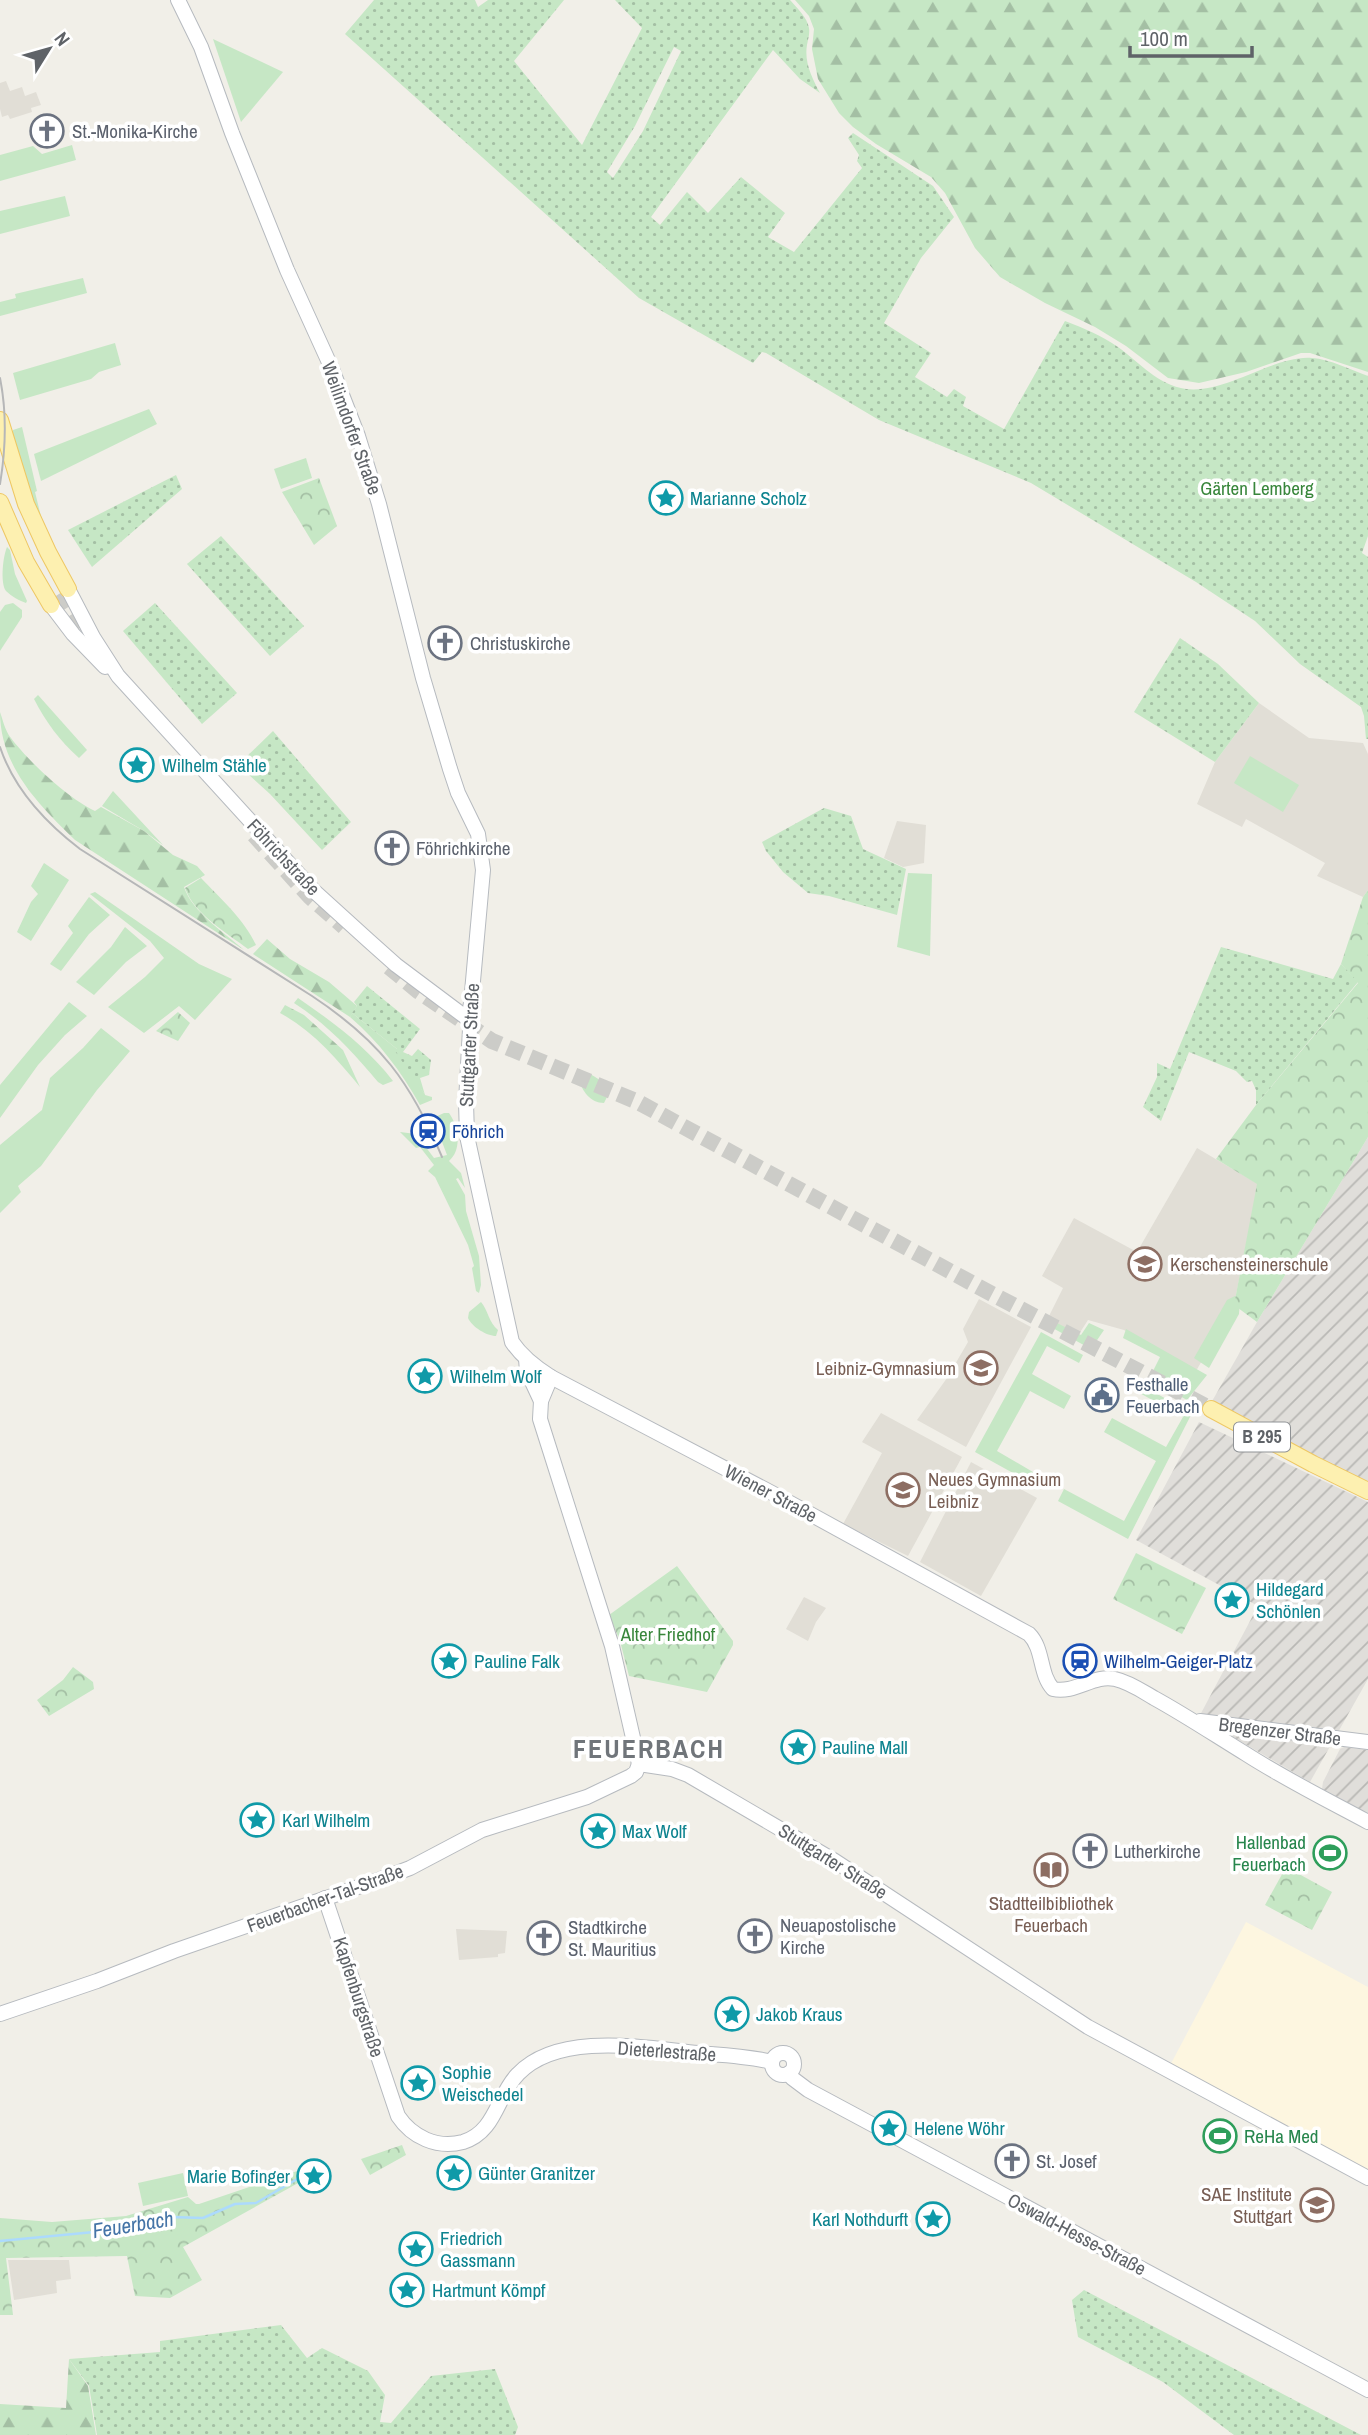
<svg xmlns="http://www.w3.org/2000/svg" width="1368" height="2435" font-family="'Archivo Narrow',sans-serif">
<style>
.commercial{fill:#fdf6e0}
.industrial{fill:url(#industrial-furrows)}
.education{fill:#e1ded6}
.grass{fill:#c6e7c5}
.forest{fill:url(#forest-firs)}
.park{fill:url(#park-crowns)}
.garden{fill:url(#garden-dots);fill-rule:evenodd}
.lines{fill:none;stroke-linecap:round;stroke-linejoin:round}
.stream{stroke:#acdafd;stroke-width:2.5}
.primary-tunnel{stroke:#ccccc8;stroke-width:16;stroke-dasharray:16 8;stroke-linecap:butt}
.secondary-casing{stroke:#b6babf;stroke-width:16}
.primary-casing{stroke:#eec763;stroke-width:18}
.secondary{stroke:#fff;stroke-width:14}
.primary{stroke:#fdf0b0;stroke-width:16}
.tram{stroke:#b6b7b8;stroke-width:2}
.labels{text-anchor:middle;stroke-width:7;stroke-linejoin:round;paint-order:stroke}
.shield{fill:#fff;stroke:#8f9295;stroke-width:2}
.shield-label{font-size:18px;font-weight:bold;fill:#5f6368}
.worship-label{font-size:19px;fill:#5b616d;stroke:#fff;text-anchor:start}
.street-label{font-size:19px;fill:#5f6368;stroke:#fff}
.park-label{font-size:19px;fill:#38863b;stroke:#fff}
.culture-label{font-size:19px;fill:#0d838f;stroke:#fff;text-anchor:start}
.transit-label{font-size:19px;fill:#164399;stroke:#fff;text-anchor:start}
.education-label{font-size:19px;fill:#785e54;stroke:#fff;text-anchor:start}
.service-label{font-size:19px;fill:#4e5e75;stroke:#fff;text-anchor:start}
.leisure-label{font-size:19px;fill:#27864d;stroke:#fff;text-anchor:end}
.water-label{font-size:21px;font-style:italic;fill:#4474a7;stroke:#fff}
.district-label{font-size:26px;font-weight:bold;letter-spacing:2px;fill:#70757a;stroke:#fff}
</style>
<defs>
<pattern id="industrial-furrows" width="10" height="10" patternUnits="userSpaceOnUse" patternTransform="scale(1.75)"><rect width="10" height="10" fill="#e0deda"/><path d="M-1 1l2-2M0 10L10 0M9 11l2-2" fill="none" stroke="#b9b8b5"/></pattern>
<pattern id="forest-firs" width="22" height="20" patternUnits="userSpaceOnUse" patternTransform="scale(1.75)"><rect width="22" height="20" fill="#c6e7c5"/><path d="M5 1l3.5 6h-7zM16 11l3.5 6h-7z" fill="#a4bfa4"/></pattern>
<pattern id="park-crowns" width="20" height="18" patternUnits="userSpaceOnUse" patternTransform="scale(1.75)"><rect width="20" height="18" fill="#c6e7c5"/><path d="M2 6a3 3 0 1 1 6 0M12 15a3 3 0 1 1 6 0" fill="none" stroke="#a4bfa4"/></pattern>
<pattern id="garden-dots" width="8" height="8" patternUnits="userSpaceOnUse" patternTransform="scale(1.75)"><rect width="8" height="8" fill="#c6e7c5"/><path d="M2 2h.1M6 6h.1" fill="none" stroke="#a4bfa4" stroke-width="1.8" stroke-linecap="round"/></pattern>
</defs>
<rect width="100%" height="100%" fill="#f1efe8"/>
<path class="commercial" d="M1246 1922 1368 1987V2182L1166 2073Z"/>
<g class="industrial">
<path d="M1368 1137V1486L1211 1403 1257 1322Z"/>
<path d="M1199 1422 1368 1502V1679L1310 1782 1199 1717 1258 1606 1136 1540Z"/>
<path d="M1344 1747 1368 1750V1817L1323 1792 1322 1789 1323 1782 1340 1749Z"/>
</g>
<g class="education">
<path d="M6 81 10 91 22 87 25 96 36 92 41 105 31 108 32 112 10 119 8 115 2 117 0 109V83Z"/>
<path d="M1259 703 1309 738 1363 743 1368 754V890L1363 897 1317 876 1325 863 1246 819 1242 827 1197 804 1215 762Z"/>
<path d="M897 821 926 825 924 863 903 867 884 858Z"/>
<path d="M1197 1148 1258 1184 1234 1305 1196 1371 1124 1330 1088 1320 1077 1337 1046 1322 1063 1288 1042 1276 1074 1218 1137 1252Z"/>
<path d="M979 1299 1031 1327 966 1447 917 1420 947 1378 968 1342 963 1329Z"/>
<path d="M881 1413 962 1457 908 1556 843 1524 882 1453 862 1442Z"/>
<path d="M971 1462 1037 1498 981 1596 920 1562Z"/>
<path d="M804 1597 826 1608 816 1622 808 1641 786 1629Z"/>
<path d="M456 1929 507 1931 505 1953 498 1954V1957L459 1960Z"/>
<path d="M8 2260H69L71 2279 56 2281 57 2293 14 2300Z"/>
</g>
<g class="grass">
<path d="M213 39 283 72 241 122Z"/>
<path d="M72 145 76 160 0 181V155L33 146 42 154Z"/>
<path d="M65 196 70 216 0 234V211Z"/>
<path d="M83 278 87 293 0 316V302L16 298 15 294Z"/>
<path d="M115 343 121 365 99 372 91 379 20 400 13 373Z"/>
<path d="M149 409 157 424 41 481 34 454Z"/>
<path d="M22 427 37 491 35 492 45 533 12 443 13 430Z"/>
<path d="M306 458 312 478 281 489 274 469Z"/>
<path d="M7 547 10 550 15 574 27 601 26 603C20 601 11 596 6 591 0 583 3 556 7 547Z"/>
<path d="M13 603 22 610V617L0 651V612L5 605Z"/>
<path d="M38 695 87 750 79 758C59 740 46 722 34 699Z"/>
<path d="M1250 756 1299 785 1283 812 1234 783Z"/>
<path d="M113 791 163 845 144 831 102 806Z"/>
<path d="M44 863 69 880 31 941 17 932 31 902 38 894 31 886Z"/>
<path d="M908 873 932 874 930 956 897 947Z"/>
<path d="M95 892 199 964 232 979 195 1020 179 1006 144 1033 108 1007 145 977 164 958 150 941 90 894Z"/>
<path d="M89 897 110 915 89 934 61 971 50 964 73 933 68 926Z"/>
<path d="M125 927 147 946 126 962 94 995 76 982 111 947Z"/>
<path d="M298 998C333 1022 367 1047 393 1081L383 1085 378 1082C353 1052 327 1024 294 1003Z"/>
<path d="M69 1002 87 1016 65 1035 38 1065 0 1118V1085Z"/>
<path d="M352 1013 397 1049 425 1095 432 1097V1100L420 1105C401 1071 379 1042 350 1017Z"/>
<path d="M101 1028 130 1051 97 1090 41 1166 18 1186 21 1192 0 1213V1145L42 1110 50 1078 83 1048Z"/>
<path d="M587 1073C598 1077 604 1083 609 1093L604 1103C590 1103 582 1091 579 1079Z"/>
<path d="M444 1113H449C459 1127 462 1150 449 1161L461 1173 465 1188 458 1178 456 1179 465 1195 466 1211 479 1256 481 1285 479 1293 476 1291 472 1268 474 1266 468 1245 435 1177 428 1171 434 1165 420 1147 416 1148 400 1132 416 1134 434 1158 447 1155 433 1118Z"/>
<path d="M1235 1296 1240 1301 1239 1314 1209 1368 1194 1358 1227 1300Z"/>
<path d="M481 1302C488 1310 489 1323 498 1330L496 1336C487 1336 472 1327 468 1318L469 1312Z"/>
<path d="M1051 1320 1081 1335 1089 1323 1104 1330 1091 1349 1049 1326Z"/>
<path d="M1126 1329 1207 1375 1187 1400 1149 1379 1160 1357 1123 1338Z"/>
<path d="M1041 1332 1083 1355 1079 1363 1047 1346 1032 1374 1071 1396 1064 1409 1030 1391 997 1451 1038 1475 1033 1484 975 1452Z"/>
<path d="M1139 1384 1192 1413 1128 1539 1058 1501 1064 1489 1124 1521 1156 1461 1104 1432 1112 1418 1166 1447 1183 1417 1136 1391Z"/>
<path d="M183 2173 188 2196 143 2206 138 2183Z"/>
</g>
<g class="forest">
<path d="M795 0H1368V372L1310 353H1301L1246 372 1199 383 1168 378 1126 346 1095 327 1045 303 1000 277 975 248 945 193 931 177 876 144 853 127 839 113 818 79 812 49 814 29 809 16Z"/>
<path d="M0 712C3 720 5 731 11 738 28 761 69 799 95 811L101 807 144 831 173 855 197 866 205 875 184 887C193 913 224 932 244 950L75 840C38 804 0 766 0 712Z"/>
<path d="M267 939 290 959 329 982 357 1006 350 1017 253 954Z"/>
<path d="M285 1005 304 1015 343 1050 360 1087C337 1059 312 1030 280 1013Z"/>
<path d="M69 2359 88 2386 96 2435H0V2404L66 2408Z"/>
</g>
<g class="park">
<path d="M319 478 337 526 314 545 282 492Z"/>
<path d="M201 878C220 898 244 919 256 945L248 949C227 933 194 914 185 888Z"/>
<path d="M1368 890V1137L1257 1322 1234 1305 1257 1184 1216 1159 1256 1105 1358 983 1341 964 1363 897Z"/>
<path d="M178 1012 190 1023 178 1041 156 1031Z"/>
<path d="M1136 1553 1206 1588 1182 1634 1113 1599Z"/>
<path d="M677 1566 733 1641V1645L707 1692 629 1676 620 1641 609 1615Z"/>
<path d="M73 1667 93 1682 94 1689 49 1716 37 1700 63 1680Z"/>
<path d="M1286 1867 1332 1892 1312 1930 1265 1905Z"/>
<path d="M402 2145 406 2155 370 2175 361 2159Z"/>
<path d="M303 2169 309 2177 183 2247 202 2280 170 2298 135 2296 127 2256 6 2258 13 2315H0V2218L52 2222 126 2216 188 2197 196 2204H199Z"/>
</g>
<g class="garden">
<path d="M374 0H475L478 7 488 0H564L514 61 582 145 642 28 615 0H790C797 8 807 17 809 28 810 34 808 39 807 45 804 62 812 78 820 93L800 79 773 50 651 217 660 225 687 192 708 213 741 177 785 213 768 237 794 252 862 168 857 161 859 155 848 138 853 133 933 186 954 217 921 258 884 323 931 353 915 377 947 397 954 389 966 397 963 406 1004 429 1065 321C1084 328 1102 336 1118 347 1140 363 1158 385 1186 389 1227 394 1273 355 1312 358 1330 359 1351 370 1368 376V536L1362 553 1368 557V739H1366L1364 716 1361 707 1300 664 1255 621 1196 582 1031 483 879 420 766 353 762 352 753 363 639 298 345 34ZM674 47 681 51 643 131 613 178 607 172 635 126Z"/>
<path d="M176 475 182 489 92 567 68 530Z"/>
<path d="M221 536 304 626 270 656 187 564Z"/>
<path d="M155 603 237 693 202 724 123 631Z"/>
<path d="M1180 638 1218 664 1259 703 1215 762 1134 712Z"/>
<path d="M273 731 351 822 322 850 270 794 238 765Z"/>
<path d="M824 808 851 816 863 849 906 869 897 915 829 896 808 893 783 872 766 851 762 842Z"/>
<path d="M1221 947 1333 979 1341 964 1358 982 1256 1105V1090L1252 1081 1247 1082 1236 1071 1189 1052 1161 1121 1143 1107 1157 1077V1063L1170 1069Z"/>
<path d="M367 986 420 1029 403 1052 412 1056 418 1049 431 1060 429 1075 420 1078 425 1095 395 1051 397 1049 352 1013 357 1006 354 1002Z"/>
<path d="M1084 2290 1361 2435H1234L1163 2382 1078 2337 1072 2300Z"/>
<path d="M281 2325 307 2358 322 2348 368 2371 385 2395 380 2422 391 2423 431 2376 495 2369 518 2427 515 2435H97L89 2386 69 2359 160 2352V2341Z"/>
</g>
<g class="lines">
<path class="stream" d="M0 2241 136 2228 155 2220 171 2217 203 2218 235 2204 256 2203 299 2178"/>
<g class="primary-tunnel">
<path d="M59 594 89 640"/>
<path d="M254 835 309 896 344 927"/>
<path d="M389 967 418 991 492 1041 638 1102 992 1294 1211 1409"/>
</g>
<defs>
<g id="secondary">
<path d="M178 0 201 47 232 133 287 270 332 369 358 436 379 504 423 678 450 769 458 793 478 834 483 870 471 1003 468 1019 470 1029 466 1102 467 1136 512 1342C522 1357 535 1367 551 1377L772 1493 1029 1634C1044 1649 1039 1674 1053 1689 1075 1694 1094 1674 1115 1679 1129 1682 1142 1691 1154 1698 1185 1715 1215 1735 1246 1754 1285 1779 1327 1800 1368 1822"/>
<path d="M68 589 93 637 118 676 273 846 314 891 368 940 396 965 468 1019"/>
<path d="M51 605 73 634 105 667"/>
<path d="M526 1359 527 1371 541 1401"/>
<path d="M551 1377 541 1401 540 1419 612 1646 639 1764"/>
<path d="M1200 1721 1368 1742"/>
<path d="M639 1764 672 1769 688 1775 835 1861 1088 2027 1368 2178"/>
<path d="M325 1898 398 2116C412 2137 437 2149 463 2142 496 2132 497 2095 518 2074 559 2031 646 2048 698 2053 723 2055 748 2056 772 2062"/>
<path d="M0 2014 97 1981 174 1951 381 1879 410 1868 482 1830 587 1797 631 1776 636 1772 639 1764"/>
<circle cx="783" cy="2064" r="11"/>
<path d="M789 2073 792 2078 808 2090 1368 2390"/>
</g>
<g id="primary">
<path d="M0 420 26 504 48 552 68 589"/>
<path d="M0 502 26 562 51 605"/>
<path d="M1211 1409 1313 1464 1368 1491"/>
</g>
</defs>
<use href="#secondary" class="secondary-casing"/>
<use href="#primary" class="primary-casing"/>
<use href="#secondary" class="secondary"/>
<use href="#primary" class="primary"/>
<g class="tram">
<path d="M0 378C7 413 6 448 0 484"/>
<path d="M0 747C14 789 46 823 80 849L312 996C380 1041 411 1082 442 1157"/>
</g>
</g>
<defs>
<symbol id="church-ring" viewBox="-11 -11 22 22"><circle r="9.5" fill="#fff" stroke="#6b7280" stroke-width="1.5"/><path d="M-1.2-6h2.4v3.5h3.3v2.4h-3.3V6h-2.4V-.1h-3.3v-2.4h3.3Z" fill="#6b7280"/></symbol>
<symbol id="sight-ring" viewBox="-11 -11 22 22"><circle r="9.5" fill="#fff" stroke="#0f9aa8" stroke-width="1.5"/><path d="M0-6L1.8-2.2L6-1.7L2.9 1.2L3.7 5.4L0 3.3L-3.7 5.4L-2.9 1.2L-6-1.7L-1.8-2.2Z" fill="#0f9aa8"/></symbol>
<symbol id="station-ring" viewBox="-11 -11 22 22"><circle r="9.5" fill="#fff" stroke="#1a4fb4" stroke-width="1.5"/><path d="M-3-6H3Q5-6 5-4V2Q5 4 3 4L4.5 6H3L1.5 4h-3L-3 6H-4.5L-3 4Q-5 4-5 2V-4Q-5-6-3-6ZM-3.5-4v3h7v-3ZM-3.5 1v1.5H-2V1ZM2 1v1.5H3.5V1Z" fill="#1a4fb4"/></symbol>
<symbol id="school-ring" viewBox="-11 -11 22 22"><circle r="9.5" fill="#fff" stroke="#8d6e63" stroke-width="1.5"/><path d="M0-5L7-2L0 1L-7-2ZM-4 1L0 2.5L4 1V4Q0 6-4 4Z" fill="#8d6e63"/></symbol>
<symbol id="civic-ring" viewBox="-11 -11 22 22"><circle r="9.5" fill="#fff" stroke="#5c6f8a" stroke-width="1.5"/><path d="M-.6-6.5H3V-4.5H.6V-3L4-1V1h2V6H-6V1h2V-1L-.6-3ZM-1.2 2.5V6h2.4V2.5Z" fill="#5c6f8a"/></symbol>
<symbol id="stadium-ring" viewBox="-11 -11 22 22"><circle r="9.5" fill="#fff" stroke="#2e9e5b" stroke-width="1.5"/><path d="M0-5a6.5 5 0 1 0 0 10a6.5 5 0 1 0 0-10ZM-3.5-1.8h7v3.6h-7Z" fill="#2e9e5b"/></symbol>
<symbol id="library-ring" viewBox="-11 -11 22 22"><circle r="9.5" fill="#fff" stroke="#8d6e63" stroke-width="1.5"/><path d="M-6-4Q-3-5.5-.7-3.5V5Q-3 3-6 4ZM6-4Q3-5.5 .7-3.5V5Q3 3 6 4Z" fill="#8d6e63"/></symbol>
<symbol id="university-ring" viewBox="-11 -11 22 22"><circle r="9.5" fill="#fff" stroke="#8d6e63" stroke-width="1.5"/><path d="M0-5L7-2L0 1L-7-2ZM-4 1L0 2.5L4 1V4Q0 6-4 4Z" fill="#8d6e63"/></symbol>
</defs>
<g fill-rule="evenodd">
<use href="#church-ring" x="28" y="112" width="38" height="38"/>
<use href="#sight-ring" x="647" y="479" width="38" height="38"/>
<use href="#church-ring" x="426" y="624" width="38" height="38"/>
<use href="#sight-ring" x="118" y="746" width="38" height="38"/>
<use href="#church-ring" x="373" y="829" width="38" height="38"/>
<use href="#station-ring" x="409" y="1112" width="38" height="38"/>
<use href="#school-ring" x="1126" y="1245" width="38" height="38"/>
<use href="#school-ring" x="962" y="1349" width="38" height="38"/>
<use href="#sight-ring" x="406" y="1357" width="38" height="38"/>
<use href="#civic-ring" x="1083" y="1376" width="38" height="38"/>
<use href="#school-ring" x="884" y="1471" width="38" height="38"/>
<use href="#sight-ring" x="1213" y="1581" width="38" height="38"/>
<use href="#sight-ring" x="430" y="1642" width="38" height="38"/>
<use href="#station-ring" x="1061" y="1642" width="38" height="38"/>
<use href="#sight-ring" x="779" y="1728" width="38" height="38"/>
<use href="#sight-ring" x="238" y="1801" width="38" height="38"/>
<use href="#sight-ring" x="579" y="1812" width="38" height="38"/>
<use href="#church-ring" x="1071" y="1832" width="38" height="38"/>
<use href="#stadium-ring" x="1311" y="1834" width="38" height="38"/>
<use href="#library-ring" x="1032" y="1851" width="38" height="38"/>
<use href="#church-ring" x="736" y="1917" width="38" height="38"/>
<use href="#church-ring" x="525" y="1919" width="38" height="38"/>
<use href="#sight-ring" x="713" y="1995" width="38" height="38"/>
<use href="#sight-ring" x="399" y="2064" width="38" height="38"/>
<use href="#sight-ring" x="870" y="2109" width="38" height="38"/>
<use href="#stadium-ring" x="1201" y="2117" width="38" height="38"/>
<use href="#church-ring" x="993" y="2142" width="38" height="38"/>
<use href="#sight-ring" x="435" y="2154" width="38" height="38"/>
<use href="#sight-ring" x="295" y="2157" width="38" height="38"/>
<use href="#university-ring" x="1298" y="2186" width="38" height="38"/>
<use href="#sight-ring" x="914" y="2200" width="38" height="38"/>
<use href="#sight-ring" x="397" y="2230" width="38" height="38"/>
<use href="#sight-ring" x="388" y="2271" width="38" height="38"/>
</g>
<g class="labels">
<rect class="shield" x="1234" y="1422.5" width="56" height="29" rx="5"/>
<g class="shield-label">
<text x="1262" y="1443">B 295</text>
</g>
<g class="worship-label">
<text x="72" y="138">St.-Monika-Kirche</text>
<text x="470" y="650">Christuskirche</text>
<text x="416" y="855">Föhrichkirche</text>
<text x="1114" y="1858">Lutherkirche</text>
<text x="780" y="1932">Neuapostolische<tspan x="780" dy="22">Kirche</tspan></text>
<text x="568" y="1934">Stadtkirche<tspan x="568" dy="22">St. Mauritius</tspan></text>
<text x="1036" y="2168">St. Josef</text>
</g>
<g class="street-label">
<text transform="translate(352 428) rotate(70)" y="7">Weilimdorfer Straße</text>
<text transform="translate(284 857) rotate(47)" y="7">Föhrichstraße</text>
<text transform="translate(469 1045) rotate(-87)" y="7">Stuttgarter Straße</text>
<text transform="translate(771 1493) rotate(28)" y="7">Wiener Straße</text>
<text transform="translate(1280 1731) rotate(7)" y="7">Bregenzer Straße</text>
<text transform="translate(833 1861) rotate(32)" y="7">Stuttgarter Straße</text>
<text transform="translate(325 1898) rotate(-20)" y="7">Feuerbacher-Tal-Straße</text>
<text transform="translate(359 1997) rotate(72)" y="7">Kapfenburgstraße</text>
<text transform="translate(667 2051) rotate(4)" y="7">Dieterlestraße</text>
<text transform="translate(1077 2234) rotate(28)" y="7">Oswald-Hesse-Straße</text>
</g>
<g class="park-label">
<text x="1257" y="495">Gärten Lemberg</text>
<text x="668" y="1641">Alter Friedhof</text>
</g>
<g class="culture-label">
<text x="690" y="505">Marianne Scholz</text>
<text x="162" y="772">Wilhelm Stähle</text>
<text x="450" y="1383">Wilhelm Wolf</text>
<text x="1256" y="1596">Hildegard<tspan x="1256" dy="22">Schönlen</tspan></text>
<text x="474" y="1668">Pauline Falk</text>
<text x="822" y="1754">Pauline Mall</text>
<text x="282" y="1827">Karl Wilhelm</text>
<text x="622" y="1838">Max Wolf</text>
<text x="756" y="2021">Jakob Kraus</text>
<text x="442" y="2079">Sophie<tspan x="442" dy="22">Weischedel</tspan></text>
<text x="914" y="2135">Helene Wöhr</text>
<text x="478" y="2180">Günter Granitzer</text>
<text x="290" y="2183" text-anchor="end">Marie Bofinger</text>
<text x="908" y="2226" text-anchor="end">Karl Nothdurft</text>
<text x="440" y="2245">Friedrich<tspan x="440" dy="22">Gassmann</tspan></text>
<text x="432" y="2297">Hartmunt Kömpf</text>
</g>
<g class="transit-label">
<text x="452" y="1138">Föhrich</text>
<text x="1104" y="1668">Wilhelm-Geiger-Platz</text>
</g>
<g class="education-label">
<text x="1170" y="1271">Kerschensteinerschule</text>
<text x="956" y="1375" text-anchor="end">Leibniz-Gymnasium</text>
<text x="928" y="1486">Neues Gymnasium<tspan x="928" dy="22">Leibniz</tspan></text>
<text x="1051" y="1910" text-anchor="middle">Stadtteilbibliothek<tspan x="1051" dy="22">Feuerbach</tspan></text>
<text x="1292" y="2201" text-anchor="end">SAE Institute<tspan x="1292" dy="22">Stuttgart</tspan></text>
</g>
<g class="service-label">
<text x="1126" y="1391">Festhalle<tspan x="1126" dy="22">Feuerbach</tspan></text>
</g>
<g class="leisure-label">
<text x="1306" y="1849">Hallenbad<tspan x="1306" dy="22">Feuerbach</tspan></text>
<text x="1244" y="2143" text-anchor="start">ReHa Med</text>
</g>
<g class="water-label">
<text transform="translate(133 2225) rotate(-9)" y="7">Feuerbach</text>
</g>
<g class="district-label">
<text x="649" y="1758">FEUERBACH</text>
</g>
</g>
<g transform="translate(49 49) rotate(53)" stroke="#ffffff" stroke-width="5" paint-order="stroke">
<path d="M0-5L12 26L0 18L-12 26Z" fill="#5f6368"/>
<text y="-10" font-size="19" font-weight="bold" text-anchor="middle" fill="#5f6368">N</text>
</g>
<path d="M1130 46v10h122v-10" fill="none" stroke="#5f6368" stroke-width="3.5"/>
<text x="1140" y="46" font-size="21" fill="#5f6368" stroke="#ffffff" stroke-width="5" paint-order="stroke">100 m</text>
</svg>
